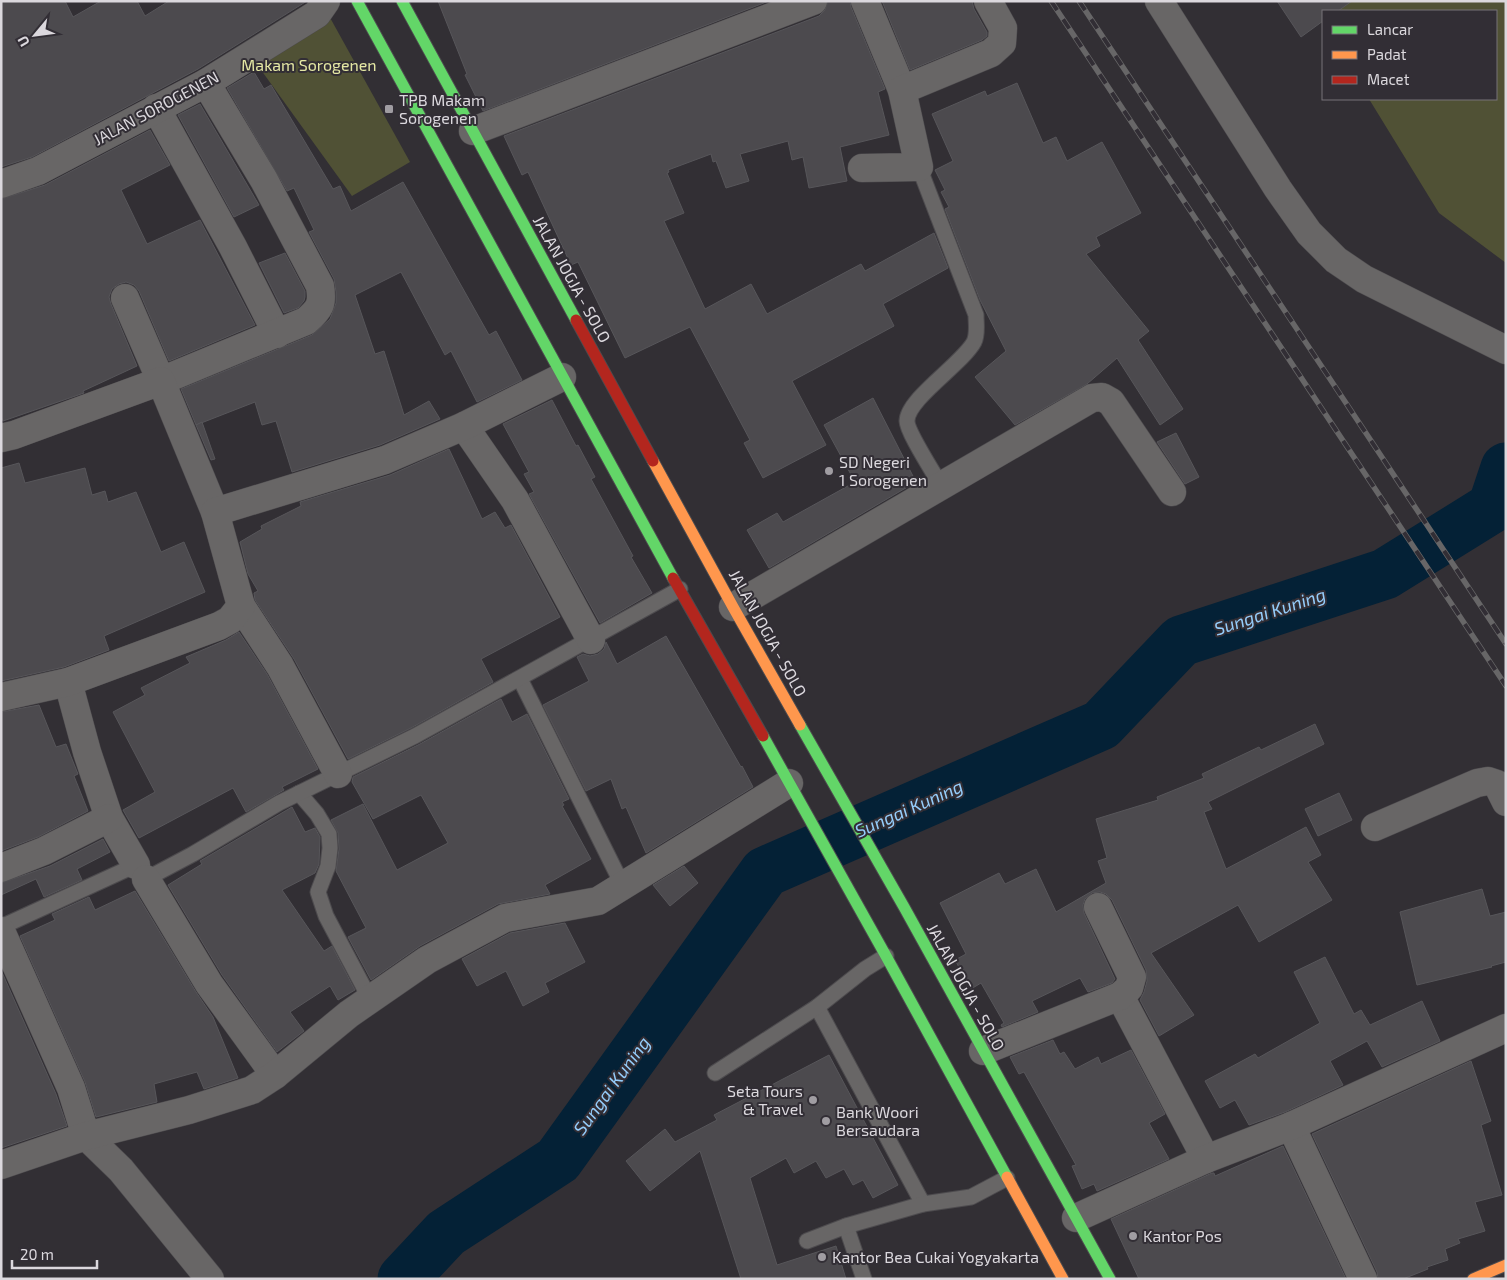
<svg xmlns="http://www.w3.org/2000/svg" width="1507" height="1280" font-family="'Exo 2',sans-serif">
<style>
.green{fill:#505135}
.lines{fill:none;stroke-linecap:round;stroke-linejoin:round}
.river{stroke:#042136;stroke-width:51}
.building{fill:#4c4a4e;stroke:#57565a}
.lane-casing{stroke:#4d4b4e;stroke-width:17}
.street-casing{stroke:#4d4b4e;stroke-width:29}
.fast-casing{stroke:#4d4b4e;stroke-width:13}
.slow-casing{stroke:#4d4b4e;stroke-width:13}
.jam-casing{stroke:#4d4b4e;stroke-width:13}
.lane{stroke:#686666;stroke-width:15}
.street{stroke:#686666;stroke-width:28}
.fast{stroke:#63d668;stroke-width:11}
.slow{stroke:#ff974d;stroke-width:11}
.jam{stroke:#b3261e;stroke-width:11}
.rail-casing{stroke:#676667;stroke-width:5.5}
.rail{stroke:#322e35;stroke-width:4;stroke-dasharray:11;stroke-linecap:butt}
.poi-dot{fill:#a09da2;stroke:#322e35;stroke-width:2}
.labels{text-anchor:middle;stroke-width:4;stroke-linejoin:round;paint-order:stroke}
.park-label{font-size:16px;fill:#e5e8a4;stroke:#322e35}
.poi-label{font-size:16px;fill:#dbd8dd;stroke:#322e35;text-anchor:start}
.street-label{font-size:16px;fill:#dbd8dd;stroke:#322e35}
.water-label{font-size:18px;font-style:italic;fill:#95cdfb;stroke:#322e35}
</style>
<rect width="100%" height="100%" fill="#322f34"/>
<g class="green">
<path d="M1309 1H1506V263L1439 213 1369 99H1496V11H1323V25Z"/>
<path d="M323 5 410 162 352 196 248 52Z"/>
</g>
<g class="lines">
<path class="river" d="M403 1279 446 1233 558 1160 765 872 1101 725 1181 641 1385 574 1493 507 1506 468"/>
</g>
<g class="building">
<path d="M1 1H65L73 17 101 1H137L145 16 169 1H307L198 69 32 157 1 167Z"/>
<path d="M438 1H769L483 111 465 75 467 74Z"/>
<path d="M828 1H850L851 7 885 89 878 92 889 135 840 147 847 181 809 188 803 157 792 160 788 141 740 154 749 181 726 188 716 161 713 162 711 154 668 170 669 172 667 173 684 213 664 221 705 309 751 284 767 314 861 264 865 271 934 233 948 268 883 304 894 326 792 381 826 445 763 478 744 443 750 440 690 327 625 358 578 262 571 265 528 172 522 175 504 136 819 16 825 10Z"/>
<path d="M882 1H972L974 9 987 32V36L982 40 910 70Z"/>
<path d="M1277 1H1352L1338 11H1323V21L1301 37Z"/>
<path d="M254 72 264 89 271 85 333 189 340 186 351 211 403 182 489 335 496 331 522 380 477 402 451 351 445 355 401 272 355 295 375 354 384 351 404 415 429 401 440 419 380 445 292 472 276 421 262 425 255 402 196 425 181 389 312 335 330 319 336 303V292L334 279 309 232 314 230 294 188 287 191 227 88Z"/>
<path d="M1017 83 1043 143 1056 137 1067 161 1102 142 1141 213 1096 237 1100 246 1086 254 1149 331 1138 340 1183 409 1160 425 1117 358 1087 384 1015 425 975 377 1006 351 980 300 945 209 949 207 941 192 945 190 935 170 953 161 932 114 985 91 987 96Z"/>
<path d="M200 104 259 205 234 217 178 115Z"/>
<path d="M150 130 170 165 121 190 147 244 200 220 255 325 169 361 139 291 134 285 126 282 119 284 112 289 109 297 111 304 137 366 83 391 84 393 3 421 1 416V199L45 185Z"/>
<path d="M285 253 305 291V297L304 301 298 308 284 313 259 263Z"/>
<path d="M873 398 916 482 769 568 747 530 777 513 783 522 855 482 824 425Z"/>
<path d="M552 400 576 446 578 445 595 477 591 479 633 556 631 557 652 593 600 623 529 494 534 492 524 474 529 472 503 424Z"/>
<path d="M202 422 215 459 211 460 196 425Z"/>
<path d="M1176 433 1199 477 1185 484 1157 442Z"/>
<path d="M449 449 482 519 495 512 505 528 511 525 560 617 481 659 493 682 411 728 348 759 294 659 255 600 254 593 258 591 248 574 240 542 262 529 261 526 301 506 300 502 390 475Z"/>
<path d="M19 463 25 483 85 468 92 495 105 491 108 502 136 492 161 552 184 542 205 592 104 636 109 650 64 667 1 681V468Z"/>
<path d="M239 632 267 674 318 769 282 787 284 790 246 812 233 788 139 838 123 810 155 792 113 712 145 695 141 688 190 663 186 657 226 640Z"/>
<path d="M666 636 741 767 742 766 753 787 646 853 626 807 622 809 611 779 586 791 543 705 589 681 577 657 583 654 590 656 598 654 604 649 606 642 617 664Z"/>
<path d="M501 699 512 722 527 714 569 799 562 802 564 805 562 806 591 859 545 885 550 894 498 904 420 946 371 980 348 937 366 928 336 871 339 849 338 833 331 820 363 804 397 870 448 843 421 795 373 819 352 782 353 777 420 744Z"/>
<path d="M39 705 56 747 66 744 78 774 74 776 88 811 38 837 1 851V712Z"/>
<path d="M1315 724 1324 744 1208 802 1212 809 1204 812 1226 869 1306 827 1321 855 1308 862 1332 900 1259 942 1238 905 1151 953 1194 1015 1159 1036 1140 1000 1144 992 1147 981 1146 970 1112 900 1106 894 1100 892 1092 893 1085 899 1083 905 1084 913 1115 979 1112 983 1088 992 1080 978 1032 1001 1038 1012 1002 1027 1001 1025 1004 1023 981 983 971 989 955 960 966 954 940 903 999 873 1005 884 1036 869 1056 912 1106 883 1098 861 1107 858 1096 819 1158 800 1157 797 1204 778 1202 774 1259 747 1261 750Z"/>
<path d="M1339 793 1352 820 1318 836 1305 809Z"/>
<path d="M292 807 305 832 315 828 320 837 319 864 315 873 282 890 324 951 332 946 355 990 338 1000 330 986 290 1012 304 1031 277 1052 222 975 168 885 202 864 200 861Z"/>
<path d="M103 839 110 852 77 869 82 880 44 897 36 879 1 895V883L50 866Z"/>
<path d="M684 866 698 883 670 906 653 885Z"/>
<path d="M1482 889 1490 916 1506 912V962L1491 966 1492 967 1417 985 1400 912Z"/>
<path d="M135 891 196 992 213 1017 238 1078 204 1089 197 1072 154 1084 157 1102 96 1117 85 1082 20 936 55 920 52 914 89 897 95 910Z"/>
<path d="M565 923 585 962 545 983 549 992 523 1006 506 971 477 986 462 959 510 933Z"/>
<path d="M1325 957 1354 1014 1361 1010 1370 1025 1422 1001 1440 1041 1382 1067 1367 1041 1330 1061 1343 1085 1285 1112 1249 1125 1235 1100 1220 1108 1205 1081 1255 1054 1258 1058 1320 1023 1294 972Z"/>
<path d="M1 970 56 1094 67 1126 1 1148Z"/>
<path d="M1053 1040 1060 1054 1064 1052 1075 1069 1098 1057 1101 1064 1131 1050 1165 1114 1149 1123 1169 1159 1097 1191 1094 1184 1082 1189 1072 1166 1076 1165 1024 1072 1019 1074 1010 1057Z"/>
<path d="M829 1055 898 1185 873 1198 863 1180 853 1185 844 1169 826 1178 816 1161 794 1173 786 1158 750 1178 777 1265 836 1246 846 1279H741L700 1151 650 1191 626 1161 665 1129 675 1142 717 1120 714 1115Z"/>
<path d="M1471 1061 1491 1121 1481 1125 1502 1195 1475 1202 1485 1231 1458 1239 1460 1243 1445 1249 1448 1260 1427 1267 1428 1269 1403 1279H1378L1377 1272 1312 1134Z"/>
<path d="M1283 1146 1346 1279H1139L1111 1219 1212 1173H1214L1215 1176Z"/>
</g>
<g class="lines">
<defs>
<g id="lane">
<path d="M919 167 976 315C976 324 978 334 974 342 962 364 907 399 907 421 907 432 934 473 941 486"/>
<path d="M520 679 623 886"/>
<path d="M299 793 317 814 329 834 330 848 328 866 318 892 326 916 370 999"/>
<path d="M1 927 136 865 146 879 193 854 279 803 415 736 680 589"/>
<path d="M817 1007 923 1204"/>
<path d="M715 1073 817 1007 865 969 886 956"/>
<path d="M846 1226 864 1279"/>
<path d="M807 1241 846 1226 923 1204 971 1197 1007 1178"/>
</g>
<g id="street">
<path d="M865 1 902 90"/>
<path d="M1159 1 1278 189 1309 233 1336 260 1364 279 1506 350"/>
<path d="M156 108 233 247 277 334"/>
<path d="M473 131 813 1"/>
<path d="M862 168 919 167 902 90 991 53 1002 43 1003 28 988 1"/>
<path d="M1 184 38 171 206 83 317 14 326 1"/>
<path d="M125 298 161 381 306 321C320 309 323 304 320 286L264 180 206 83"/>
<path d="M464 426 515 500 591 640"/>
<path d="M1 438 14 435 161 381 215 512"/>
<path d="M241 606 280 666 338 774"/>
<path d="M733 607 1092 398 1102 397 1111 402 1172 492"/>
<path d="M68 682 87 752 109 818 136 865"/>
<path d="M1 697 68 682 219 626 230 620 241 606 215 512 385 460 464 426 562 377"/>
<path d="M1375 827 1477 783 1488 781 1497 784 1506 802"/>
<path d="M1 868 44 851 109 818"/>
<path d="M146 879 209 984 275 1075"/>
<path d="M1 931 71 1088 86 1136 121 1170 210 1279"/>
<path d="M1120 996 1206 1159"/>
<path d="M983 1051 1120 996 1129 988 1132 977 1098 907"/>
<path d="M1291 1126 1363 1279"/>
<path d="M1 1165 86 1136 189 1110 252 1090 275 1075 349 1014 427 960 505 918 598 901 789 783"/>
<path d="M1076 1218 1206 1159 1291 1126 1506 1028"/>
</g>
<g id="fast">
<path d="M357 1 673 578"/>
<path d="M402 1 576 320"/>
<path d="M800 725 904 907 1110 1279"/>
<path d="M763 736 886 956 1007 1177"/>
</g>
<g id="slow">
<path d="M653 461 733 607 800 725"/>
<path d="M1007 1177 1063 1279"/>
<path d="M1473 1279 1506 1265"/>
</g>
<g id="jam">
<path d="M576 320 653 461"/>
<path d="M673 578 763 736"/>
</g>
</defs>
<use href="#lane" class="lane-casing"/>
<use href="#street" class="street-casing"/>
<use href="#fast" class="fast-casing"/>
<use href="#slow" class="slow-casing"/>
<use href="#jam" class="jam-casing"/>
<use href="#lane" class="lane"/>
<use href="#street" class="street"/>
<use href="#fast" class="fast"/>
<use href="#slow" class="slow"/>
<use href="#jam" class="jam"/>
<defs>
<g id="rail">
<path d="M1051 1 1506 686"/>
<path d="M1079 1 1506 644"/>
</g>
</defs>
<use href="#rail" class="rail-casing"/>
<use href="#rail" class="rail"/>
</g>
<g class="poi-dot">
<rect x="384" y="104" width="10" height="10" rx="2.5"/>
<circle cx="829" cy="471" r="5"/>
<circle cx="813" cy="1100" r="5"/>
<circle cx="826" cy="1121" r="5"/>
<circle cx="1133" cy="1236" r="5"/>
<circle cx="822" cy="1257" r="5"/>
</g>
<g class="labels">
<g class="park-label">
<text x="309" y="71">Makam Sorogenen</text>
</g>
<g class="poi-label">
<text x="399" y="106">TPB Makam<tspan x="399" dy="18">Sorogenen</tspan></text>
<text x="839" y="468">SD Negeri<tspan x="839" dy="18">1 Sorogenen</tspan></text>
<text x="803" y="1097" text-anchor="end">Seta Tours<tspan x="803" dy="18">&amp; Travel</tspan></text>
<text x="836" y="1118">Bank Woori<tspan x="836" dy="18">Bersaudara</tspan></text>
<text x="1143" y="1242">Kantor Pos</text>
<text x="832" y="1263">Kantor Bea Cukai Yogyakarta</text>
</g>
<g class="street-label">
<text transform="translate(156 108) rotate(-28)" y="6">JALAN SOROGENEN</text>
<text transform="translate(572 279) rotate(61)" y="6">JALAN JOGJA - SOLO</text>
<text transform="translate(768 633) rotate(61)" y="6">JALAN JOGJA - SOLO</text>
<text transform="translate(966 987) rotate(61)" y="6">JALAN JOGJA - SOLO</text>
</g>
<g class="water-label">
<text transform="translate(1270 612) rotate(-18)" y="6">Sungai Kuning</text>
<text transform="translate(909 809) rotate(-24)" y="6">Sungai Kuning</text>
<text transform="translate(612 1086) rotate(-54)" y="6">Sungai Kuning</text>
</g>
</g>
<rect width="1507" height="1280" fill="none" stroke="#dbd8dd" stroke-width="5"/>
<rect x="1322" y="10" width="175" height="90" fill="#322e35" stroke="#767278"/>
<rect x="1332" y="26" width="25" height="8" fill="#63d668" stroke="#767278"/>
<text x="1367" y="35" font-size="15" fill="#dbd8dd">Lancar</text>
<rect x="1332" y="51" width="25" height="8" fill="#ff974d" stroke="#767278"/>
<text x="1367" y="60" font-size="15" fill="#dbd8dd">Padat</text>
<rect x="1332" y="76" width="25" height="8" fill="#b3261e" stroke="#767278"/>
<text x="1367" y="85" font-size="15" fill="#dbd8dd">Macet</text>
<g transform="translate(35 35) rotate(241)" stroke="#322e35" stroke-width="4" paint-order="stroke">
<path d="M0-4L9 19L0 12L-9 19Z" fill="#dbd8dd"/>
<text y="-8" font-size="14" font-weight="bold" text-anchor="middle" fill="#dbd8dd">U</text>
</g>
<path d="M12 1260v8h85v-8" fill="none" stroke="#dbd8dd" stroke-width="2.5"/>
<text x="20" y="1260" font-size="15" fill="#dbd8dd" stroke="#322e35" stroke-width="4" paint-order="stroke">20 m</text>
</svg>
